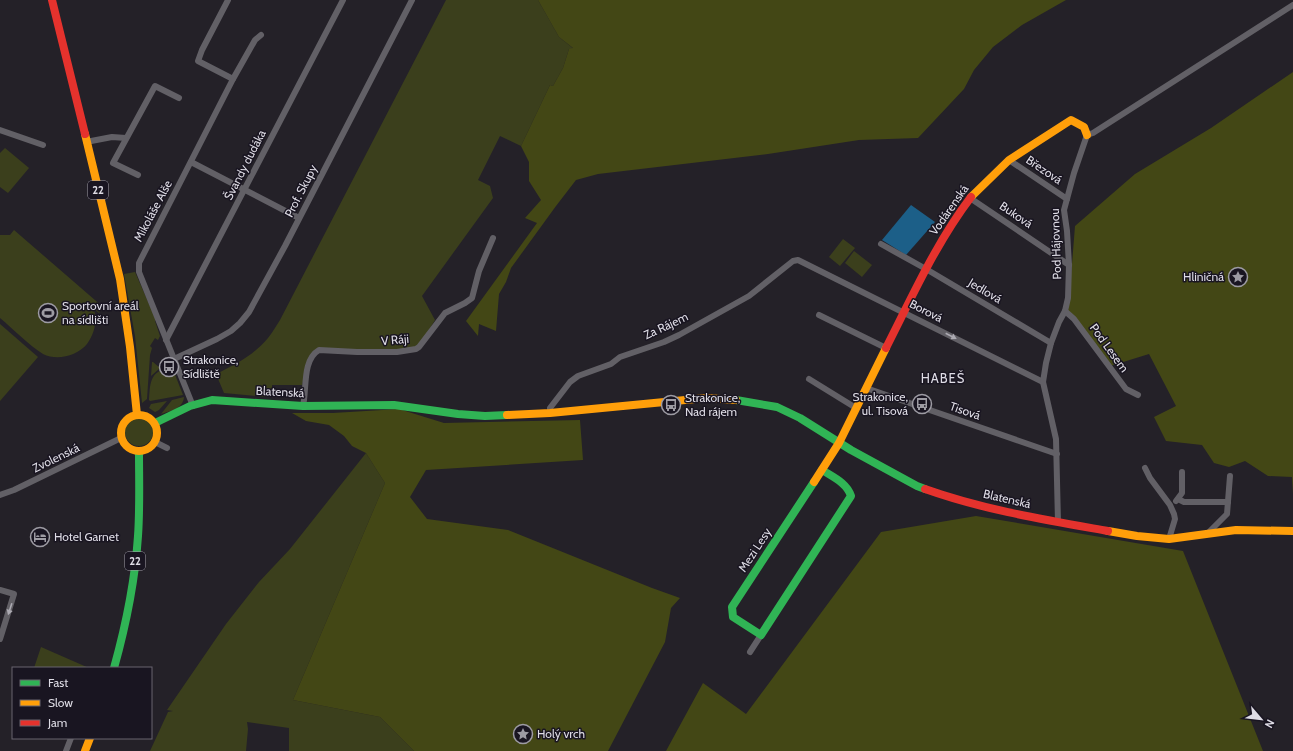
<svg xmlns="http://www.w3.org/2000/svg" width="1293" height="751" font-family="Cabin,sans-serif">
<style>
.green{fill:#3b3f1c}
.forest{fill:#434715}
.water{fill:#1c5f88}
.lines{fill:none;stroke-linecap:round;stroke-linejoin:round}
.street{stroke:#626066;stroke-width:6}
.fast{stroke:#30b455;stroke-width:8}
.slow{stroke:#ff9f0a;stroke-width:8}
.jam{stroke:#e5322d;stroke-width:8}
.oneway{fill:#acaab2}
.labels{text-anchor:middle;stroke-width:3;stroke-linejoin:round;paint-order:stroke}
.shield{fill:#191521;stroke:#a3a0aa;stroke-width:1}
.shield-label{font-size:11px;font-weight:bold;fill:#dedce5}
.street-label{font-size:12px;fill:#dedce5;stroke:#191521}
.poi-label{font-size:12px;fill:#dedce5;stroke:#191521;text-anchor:start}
.neighbourhood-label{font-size:13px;letter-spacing:1px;fill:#dedce5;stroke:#191521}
</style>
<rect width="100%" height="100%" fill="#242128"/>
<g class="green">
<path d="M446 0H538L559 37 574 49H569L563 68 553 86 550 85 521 146 500 136 478 180 490 186 493 198 422 296 435 320 417 350 324 349 310 356 302 385H272V393L268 397 224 393 216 374C235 365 254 355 268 338 272 333 276 326 280 320Z"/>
<path d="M5 148 29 168 8 193 0 187V153Z"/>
<path d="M14 230 103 307 99 313 94 309C97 321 95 333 87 344 77 356 57 361 43 354 30 346 12 328 0 318V235H10Z"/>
<path d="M843 239 855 248 840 266 829 257Z"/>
<path d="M854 251 872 265 862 277 845 263Z"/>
<path d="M135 272 156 320 155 321 160 336 158 340 155 338 150 346 152 348 150 355 147 399 142 403 135 336 124 274Z"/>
<path d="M0 324 38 357 0 401Z"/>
<path d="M152 362H153L160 368 151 376Z"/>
<path d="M162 370 174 372 183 395 150 401 149 400C150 388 149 375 162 370Z"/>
<path d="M184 397C183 409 170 411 161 414L172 400Z"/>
<path d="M167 401 159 410 155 412 149 408 151 404Z"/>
<circle cx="139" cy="432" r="14"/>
<path d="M366 453 385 483 293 700 380 717 414 751H289V728L247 722 248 729 246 751H150L168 712 173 711 167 710 226 624 259 582 290 549Z"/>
<path d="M41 647 89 668H34Z"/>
</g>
<g class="forest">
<path d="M538 0H1066L1022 25 993 47 974 70 964 89 918 138 859 140 768 154 598 174 576 180 556 206 511 268 506 282 499 294 496 331 479 324 478 336 466 321 537 223 525 218 541 200 529 181V162L521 146 550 85 553 86 563 68 569 49 573 48 559 37Z"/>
<path d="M1293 72V494L1292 477 1268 476 1245 461 1229 467 1214 463 1202 445 1166 441 1154 417 1176 406 1149 354 1107 367 1067 310 1072 264 1075 226 1135 174 1211 128Z"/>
<path d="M399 409 444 423 580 420 583 460 426 470 410 497 427 519 508 530 652 588 680 598 671 608 665 642 608 751H414L380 717 293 700 385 483 366 453 352 446 344 436 329 425 306 421 292 413H333Z"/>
<path d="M976 516 1183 551 1263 751H666L703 683 746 714 881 532Z"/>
</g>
<path class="water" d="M911 205 935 222 906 255 882 240Z"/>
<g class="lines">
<g class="street">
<path d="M228 0 202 50 198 61 233 79"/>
<path d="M0 130 43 145"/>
<path d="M86 142 112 137 126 138"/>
<path d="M1009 160 1067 199"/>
<path d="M191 162 299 218"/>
<path d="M138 175 113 163 155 86 179 98"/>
<path d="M970 198 1069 265"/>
<path d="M881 244 926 269 1051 343"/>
<path d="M1065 311 1074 319 1126 389 1138 395"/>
<path d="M819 315 886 348"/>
<path d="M166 340 343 0"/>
<path d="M174 359 217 339 231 331 240 323 249 312 285 246 412 0"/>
<path d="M809 379 856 408"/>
<path d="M866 388 1057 454"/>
<path d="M193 406 139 272V263L233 79 255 40 261 35"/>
<path d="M303 406C307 389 302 360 319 350L357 352H397L416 349 419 347 445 313 465 303 472 298 479 271 493 238"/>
<path d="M550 413V408L570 382 578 376 611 364 620 357 664 342 679 335 749 296 793 261 798 260 1043 382"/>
<path d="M155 442 167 448"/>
<path d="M1145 468 1150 478 1170 505 1174 514 1175 519 1169 539"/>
<path d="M0 495 14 490 121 438"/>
<path d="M1178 499 1184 502H1228"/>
<path d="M1176 501 1182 493V472"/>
<path d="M1058 522 1056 439 1043 382 1046 363 1051 343 1059 322 1065 311 1068 298 1069 265 1067 231 1064 210 1074 173 1087 135 1093 133 1293 5"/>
<path d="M1207 534 1227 514 1230 476"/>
<path d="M0 590 14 594 0 639"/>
<path d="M750 652 761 635"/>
<path d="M66 751 71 738"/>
</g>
<g class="fast">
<path d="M736 400 777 407 800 418 851 450 917 486 925 489"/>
<path d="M155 423 190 406 212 400 303 406 394 405 458 414 485 416 507 415"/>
<path d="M814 482 732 607 733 617 761 635 851 496C847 483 833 477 822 470"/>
<path d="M114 668C126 625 135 581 138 536 140 508 139 479 139 451"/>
</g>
<g class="slow">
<path d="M85 134 120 279 130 347 137 415"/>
<path d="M971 197 1009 160 1071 120 1084 127 1087 135"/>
<circle cx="139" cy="433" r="18"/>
<path d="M507 415 550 413 706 398 736 400"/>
<path d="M814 482 839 443 886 348"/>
<path d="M1108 531 1137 536 1169 539 1236 530 1293 531"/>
<path d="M85 751 90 738"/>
</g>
<g class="jam">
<path d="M52 0 85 134"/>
<path d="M886 348C912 297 936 243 971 197"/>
<path d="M925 489C984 510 1046 520 1108 531"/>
</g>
</g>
<defs><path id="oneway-solid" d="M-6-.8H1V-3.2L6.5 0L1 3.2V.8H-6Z"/></defs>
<g class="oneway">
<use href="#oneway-solid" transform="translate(951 336) rotate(27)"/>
<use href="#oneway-solid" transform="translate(10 609) rotate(108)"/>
</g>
<defs>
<symbol id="sight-ring" viewBox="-11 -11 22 22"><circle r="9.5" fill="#191521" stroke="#9d9ba3" stroke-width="1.5"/><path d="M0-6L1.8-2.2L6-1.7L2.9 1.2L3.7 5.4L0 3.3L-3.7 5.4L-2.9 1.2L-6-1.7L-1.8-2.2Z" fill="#9d9ba3"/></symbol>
<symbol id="stadium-ring" viewBox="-11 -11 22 22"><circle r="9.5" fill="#191521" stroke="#9d9ba3" stroke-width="1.5"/><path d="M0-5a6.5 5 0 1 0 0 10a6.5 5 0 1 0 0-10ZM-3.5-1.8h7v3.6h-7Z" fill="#9d9ba3"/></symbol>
<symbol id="bus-ring" viewBox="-11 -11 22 22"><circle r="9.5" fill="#191521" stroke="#9d9ba3" stroke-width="1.5"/><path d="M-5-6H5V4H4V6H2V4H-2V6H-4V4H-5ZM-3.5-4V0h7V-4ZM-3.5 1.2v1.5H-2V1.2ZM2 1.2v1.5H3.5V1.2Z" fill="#9d9ba3"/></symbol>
<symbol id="hotel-ring" viewBox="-11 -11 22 22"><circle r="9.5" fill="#191521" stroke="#9d9ba3" stroke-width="1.5"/><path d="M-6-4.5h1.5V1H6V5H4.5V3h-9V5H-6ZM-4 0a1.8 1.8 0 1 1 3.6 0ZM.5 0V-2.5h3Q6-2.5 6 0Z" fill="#9d9ba3"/></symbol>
</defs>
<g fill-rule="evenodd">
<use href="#sight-ring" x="1227" y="266" width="22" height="22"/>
<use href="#stadium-ring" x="37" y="302" width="22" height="22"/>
<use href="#bus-ring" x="158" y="356" width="22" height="22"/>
<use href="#bus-ring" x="911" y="393" width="22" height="22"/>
<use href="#bus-ring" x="660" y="394" width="22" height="22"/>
<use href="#hotel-ring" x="29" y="526" width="22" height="22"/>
<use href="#sight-ring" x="512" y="723" width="22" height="22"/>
</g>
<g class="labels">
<g class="shield">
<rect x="88" y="181" width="20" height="18" rx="3"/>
<rect x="125" y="552" width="20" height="18" rx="3"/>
</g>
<g class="shield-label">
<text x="98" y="194">22</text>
<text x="135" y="565">22</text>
</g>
<g class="street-label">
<text transform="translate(245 165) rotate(-63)" y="4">Švandy dudáka</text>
<text transform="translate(1044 170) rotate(34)" y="4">Březová</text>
<text transform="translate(301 191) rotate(-63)" y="4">Prof. Skupy</text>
<text transform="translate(949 210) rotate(-55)" y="4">Vodárenská</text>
<text transform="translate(153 211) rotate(-62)" y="4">Mikoláše Alše</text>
<text transform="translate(1016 215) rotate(34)" y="4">Buková</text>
<text transform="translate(1056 244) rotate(-92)" y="4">Pod Hájovnou</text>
<text transform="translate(985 291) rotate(31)" y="4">Jedlová</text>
<text transform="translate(926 311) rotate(27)" y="4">Borová</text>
<text transform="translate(666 326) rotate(-25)" y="4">Za Rájem</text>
<text transform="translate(395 340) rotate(-5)" y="4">V Ráji</text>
<text transform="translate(1109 348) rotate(54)" y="4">Pod Lesem</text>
<text transform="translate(280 392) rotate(3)" y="4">Blatenská</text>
<text transform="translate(965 411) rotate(19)" y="4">Tisová</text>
<text transform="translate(56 458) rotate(-26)" y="4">Zvolenská</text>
<text transform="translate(1007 499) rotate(13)" y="4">Blatenská</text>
<text transform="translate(755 550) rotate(-57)" y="4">Mezi Lesy</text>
</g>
<g class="poi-label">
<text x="1224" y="281" text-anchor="end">Hliničná</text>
<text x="62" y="310">Sportovní areál<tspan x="62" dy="14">na sídlišti</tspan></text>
<text x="183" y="364">Strakonice,<tspan x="183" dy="14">Sídliště</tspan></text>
<text x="908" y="401" text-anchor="end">Strakonice,<tspan x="908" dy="14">ul. Tisová</tspan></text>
<text x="685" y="402">Strakonice,<tspan x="685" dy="14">Nad rájem</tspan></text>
<text x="54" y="541">Hotel Garnet</text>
<text x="537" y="738">Holý vrch</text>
</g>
<g class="neighbourhood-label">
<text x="943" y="383">HABEŠ</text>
</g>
</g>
<rect x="12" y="667" width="140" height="72" fill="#191521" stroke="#68656f"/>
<rect x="20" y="680" width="20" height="6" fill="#30b455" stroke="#68656f"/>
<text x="48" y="687" font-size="12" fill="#dedce5">Fast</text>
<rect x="20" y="700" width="20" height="6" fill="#ff9f0a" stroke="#68656f"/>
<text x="48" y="707" font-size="12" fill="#dedce5">Slow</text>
<rect x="20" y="720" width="20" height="6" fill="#e5322d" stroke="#68656f"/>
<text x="48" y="727" font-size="12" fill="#dedce5">Jam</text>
<g transform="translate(1261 719) rotate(118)" stroke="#191521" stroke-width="3" paint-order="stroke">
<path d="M0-3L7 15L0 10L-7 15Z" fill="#dedce5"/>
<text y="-6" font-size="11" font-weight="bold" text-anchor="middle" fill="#dedce5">N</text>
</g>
</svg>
